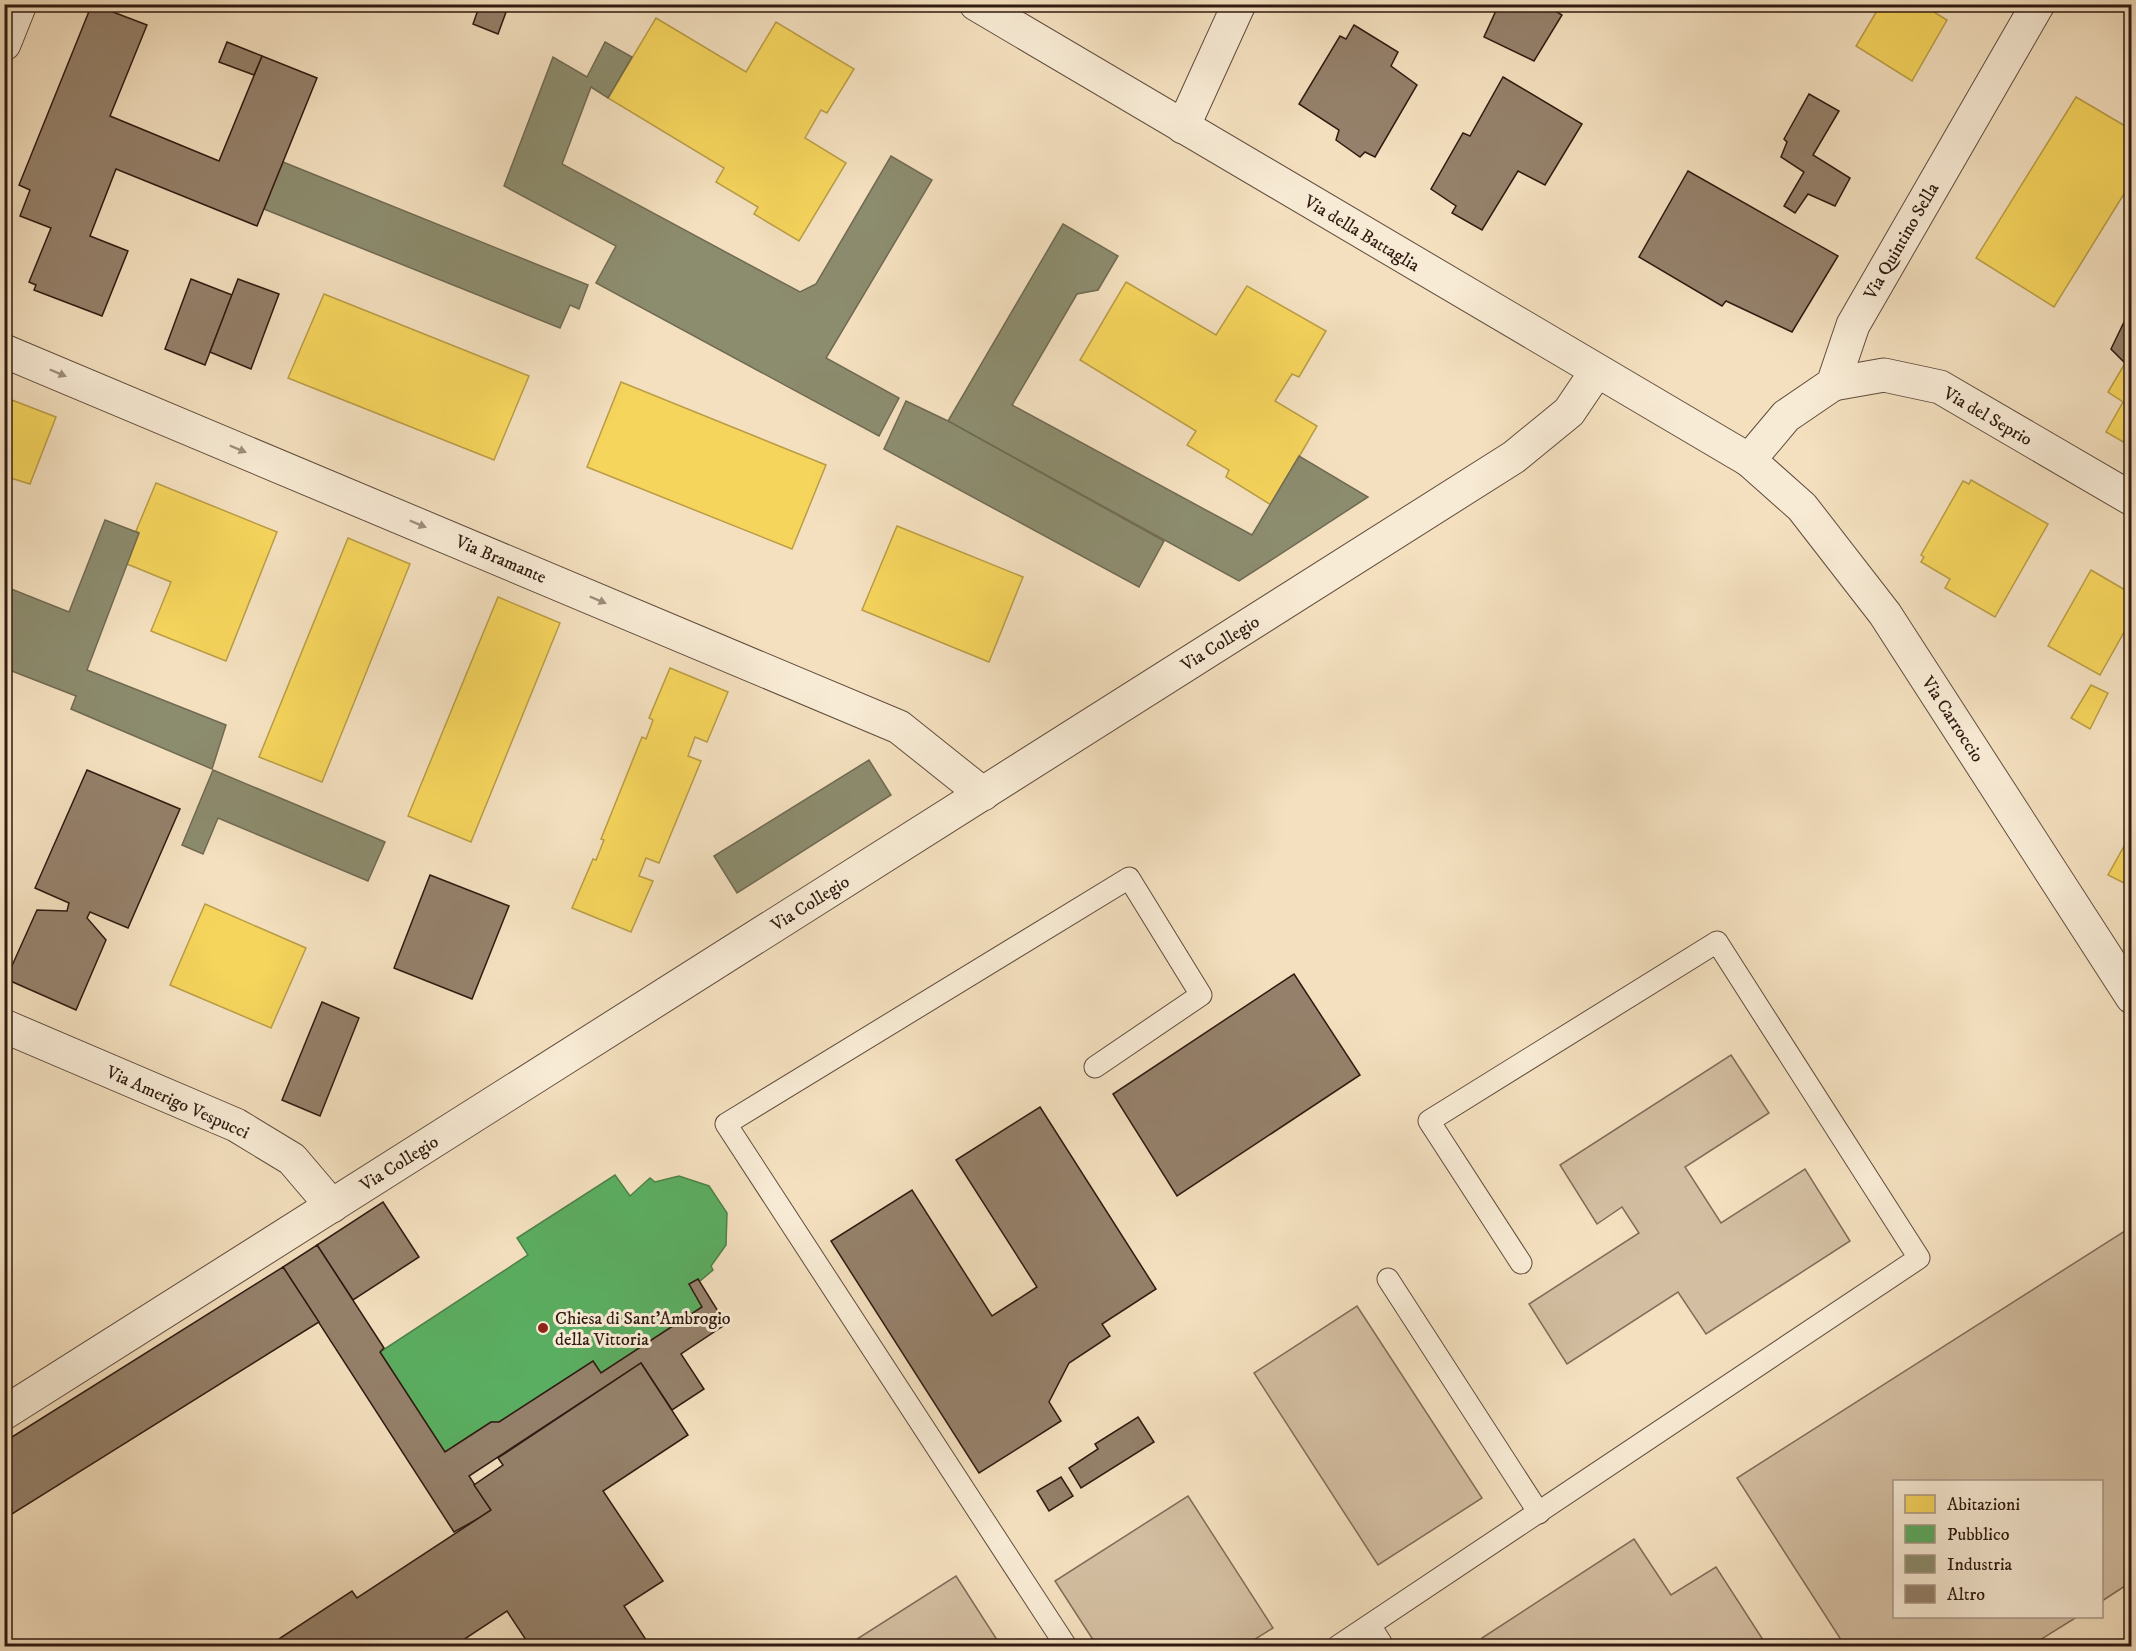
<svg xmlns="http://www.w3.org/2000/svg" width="2136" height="1651" font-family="'IM FELL DW Pica',serif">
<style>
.green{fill:#d3bea1;stroke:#816c59;stroke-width:1.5}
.homes{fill:#f6d55c;stroke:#ba9d46;stroke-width:1.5}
.public{fill:#5aae61;stroke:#4d8249;stroke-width:1.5}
.industry{fill:#8c8c6e;stroke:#706a52;stroke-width:1.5}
.building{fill:#95816b;stroke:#2f1a11;stroke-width:1.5}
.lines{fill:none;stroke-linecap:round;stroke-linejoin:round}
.lane-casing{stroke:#604c3c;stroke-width:23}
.street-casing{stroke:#604c3c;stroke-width:35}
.lane{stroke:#f8ebd5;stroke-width:21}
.street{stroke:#f8ebd5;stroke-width:33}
.oneway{fill:#9e8d7d}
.poi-dot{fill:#8f2418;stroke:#f8ebd5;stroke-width:2}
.labels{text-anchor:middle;stroke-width:6;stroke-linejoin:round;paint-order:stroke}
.street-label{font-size:18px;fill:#2f1a11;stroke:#f8ebd5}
.poi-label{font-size:18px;fill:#2f1a11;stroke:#f8ebd5;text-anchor:start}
</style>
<rect width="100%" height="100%" fill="#f4e0bf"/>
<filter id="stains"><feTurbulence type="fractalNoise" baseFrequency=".00333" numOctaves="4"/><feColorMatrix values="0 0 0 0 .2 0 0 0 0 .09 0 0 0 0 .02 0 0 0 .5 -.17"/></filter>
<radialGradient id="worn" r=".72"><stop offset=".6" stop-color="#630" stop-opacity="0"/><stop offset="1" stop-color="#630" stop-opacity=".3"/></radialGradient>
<g class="green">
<path d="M1731 1055 1769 1113 1685 1167 1721 1223 1805 1169 1850 1241 1706 1334 1678 1292 1567 1364 1529 1304 1639 1233 1622 1207 1597 1224 1560 1165Z"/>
<path d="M2131 1227V1582L2102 1601V1482H1894V1616L2077 1617 2030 1646H1845L1737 1478Z"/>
<path d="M1357 1306 1482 1498 1378 1565 1254 1373Z"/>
<path d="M1188 1496 1273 1628 1244 1646H1097L1055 1581Z"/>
<path d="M1634 1539 1671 1595 1716 1567 1767 1646H1488L1482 1638Z"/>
<path d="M956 1576 1001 1646H846Z"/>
</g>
<g class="homes">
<path d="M1881 4H1921L1947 20 1912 81 1856 46Z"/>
<path d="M2117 4H2132V14Z"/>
<path d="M656 18 746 72 776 22 854 69 827 113 821 110 805 138 846 163 799 241 754 214 758 207 716 182 724 168 608 98Z"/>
<path d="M2076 97 2132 130V181L2054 307 1976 258Z"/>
<path d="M1126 282 1216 335 1247 286 1326 331 1299 377 1292 374 1275 401 1317 426 1271 505 1226 477 1229 470 1187 445 1196 431 1080 360Z"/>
<path d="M324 294 529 376 494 460 288 378Z"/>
<path d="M2131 353 2132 354V447L2106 432 2123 402 2108 392Z"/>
<path d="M621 382 826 465 792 549 587 467Z"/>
<path d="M4 397 56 417 30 484 4 476Z"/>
<path d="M1971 480 2048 524 1995 617 1945 588 1950 579 1921 562 1924 557 1921 555 1963 481 1969 484Z"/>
<path d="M156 483 277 532 226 661 151 631 171 582 127 564 139 533 136 531Z"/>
<path d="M897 526 1023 577 989 662 862 610Z"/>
<path d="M348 538 410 564 322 782 259 757Z"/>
<path d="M2091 570 2132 594V618L2100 675 2048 646Z"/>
<path d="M498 597 560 623 471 842 408 816Z"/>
<path d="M670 668 728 692 707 742 695 737 688 756 701 761 659 863 646 858 639 876 653 881 631 932 572 908 593 859 596 860 604 840 601 839 642 737 646 739 653 720 649 718Z"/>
<path d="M2091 685 2108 693 2090 729 2071 718Z"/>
<path d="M2132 832V887L2108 875Z"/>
<path d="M205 904 306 948 271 1028 170 985Z"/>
</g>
<path class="public" d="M615 1175 630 1196 650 1178 655 1182 679 1176 709 1186 727 1213 726 1245 711 1266 713 1270 700 1281 698 1279 689 1284 702 1307 601 1373 593 1361 499 1422H491L445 1452 380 1352 528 1255 517 1238Z"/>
<g class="industry">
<path d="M605 42 632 57 608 98 591 87 562 164 800 292 816 284 891 156 932 180 826 358 899 398 879 436 596 283 616 246 504 186 553 57 587 77Z"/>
<path d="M283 162 588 285 579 309 570 305 560 328 264 209Z"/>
<path d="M1063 224 1118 256 1098 290 1077 294 1012 405 1252 535 1299 456 1368 497 1239 581 948 421Z"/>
<path d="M906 401 948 421 1164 541 1139 587 884 449Z"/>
<path d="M105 520 139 533 87 670 226 725 212 769 71 709 76 696 4 668V586L69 612Z"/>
<path d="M869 760 891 795 737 893 714 856Z"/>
<path d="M213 770 385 842 368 881 218 818 203 854 182 845Z"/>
</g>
<g class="building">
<path d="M92 4 147 25 110 116 219 161 262 56 317 78 257 226 116 169 90 236 128 251 102 316 34 290 36 285 29 282 51 228 20 216 30 190 19 185Z"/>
<path d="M480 4H509L498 34 473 24Z"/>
<path d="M1499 4H1544L1562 15 1534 61 1484 37Z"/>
<path d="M1354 25 1398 52 1391 66 1417 85 1375 157 1365 152 1360 157 1336 140 1339 130 1299 104 1340 36 1346 39Z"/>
<path d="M227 42 262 56 254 75 219 62Z"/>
<path d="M1503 77 1582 124 1545 185 1518 171 1482 230 1452 213 1456 206 1431 189 1463 133 1470 136Z"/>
<path d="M1809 94 1839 111 1813 155 1850 178 1835 206 1808 194 1795 213 1784 206 1804 172 1781 157 1787 142 1784 139Z"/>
<path d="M1688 171 1838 256 1792 332 1726 301 1722 306 1639 257Z"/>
<path d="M191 279 232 295 205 365 165 349Z"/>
<path d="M238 279 279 294 251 369 210 352Z"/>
<path d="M2124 322 2132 327V354L2125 363 2111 349Z"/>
<path d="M87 770 180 809 128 928 90 912 87 918 106 940 76 1010 6 979 37 910 67 911 69 903 35 888Z"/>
<path d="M430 875 509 906 472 999 394 968Z"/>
<path d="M1294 974 1360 1075 1177 1196 1113 1094Z"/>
<path d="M322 1002 359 1018 320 1116 282 1100Z"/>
<path d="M1040 1107 1156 1289 1102 1324 1110 1336 1069 1363 1049 1402 1061 1421 979 1473 831 1241 912 1190 992 1316 1037 1287 956 1160Z"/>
<path d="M383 1202 419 1257 353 1300 317 1245Z"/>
<path d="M317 1245 384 1348 380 1352 445 1452 491 1422H499L593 1361 601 1373 702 1307 689 1284 698 1279 726 1324 681 1354 704 1389 672 1410 641 1363 469 1476 492 1511 454 1532 283 1267Z"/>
<path d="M283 1267 319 1322 4 1519V1442Z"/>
<path d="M641 1363 688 1435 603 1491 663 1581 624 1606 650 1646H530L507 1611 454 1646H268L352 1591 357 1598 491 1510 474 1485 503 1465 498 1458Z"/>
<path d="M1138 1417 1154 1442 1081 1488 1069 1468 1098 1449 1095 1444Z"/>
<path d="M1061 1477 1073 1496 1049 1511 1037 1491Z"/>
</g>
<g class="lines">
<defs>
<g id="lane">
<path d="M1388 1279 1539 1513"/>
<path d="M1370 1625 1383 1646"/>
<path d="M1066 1646 726 1124 1129 878 1201 995 1095 1067"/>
<path d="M1338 1646 1919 1258 1717 942 1429 1121 1521 1263"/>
</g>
<g id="street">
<path d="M976 4 1749 460 1802 507 1885 614 2132 997"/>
<path d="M4 44 20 4"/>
<path d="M1183 127 1239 4"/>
<path d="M4 351 899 727 983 794"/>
<path d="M1833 384 1884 375 1940 387 2132 499"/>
<path d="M1749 460 1786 416 1833 384 1853 325 2038 4"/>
<path d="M4 1026 236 1125 292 1159 332 1206"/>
<path d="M4 1413 1514 457 1569 412 1596 372"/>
</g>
</defs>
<use href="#lane" class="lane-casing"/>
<use href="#street" class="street-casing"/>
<use href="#lane" class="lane"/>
<use href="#street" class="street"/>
</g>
<defs><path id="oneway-solid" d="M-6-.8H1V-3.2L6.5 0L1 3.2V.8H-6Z" transform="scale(1.5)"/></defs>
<g class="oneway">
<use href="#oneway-solid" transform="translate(58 373) rotate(23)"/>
<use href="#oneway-solid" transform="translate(238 449) rotate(23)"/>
<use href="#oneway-solid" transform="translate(418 524) rotate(23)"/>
<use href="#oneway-solid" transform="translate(598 600) rotate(23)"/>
</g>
<circle class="poi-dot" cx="543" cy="1328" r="6"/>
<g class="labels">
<g class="street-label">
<text transform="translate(1362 233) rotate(31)" y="6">Via della Battaglia</text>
<text transform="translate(1901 241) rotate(-60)" y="6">Via Quintino Sella</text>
<text transform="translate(1988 416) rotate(30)" y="6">Via del Seprio</text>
<text transform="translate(501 559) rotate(23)" y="6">Via Bramante</text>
<text transform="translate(1220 643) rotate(-32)" y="6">Via Collegio</text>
<text transform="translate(1953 719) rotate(57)" y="6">Via Carroccio</text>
<text transform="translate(810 903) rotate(-32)" y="6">Via Collegio</text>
<text transform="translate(178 1102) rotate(24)" y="6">Via Amerigo Vespucci</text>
<text transform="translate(399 1163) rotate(-32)" y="6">Via Collegio</text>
</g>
<g class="poi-label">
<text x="555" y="1324">Chiesa di Sant'Ambrogio<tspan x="555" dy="21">della Vittoria</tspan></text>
</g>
</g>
<rect width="2136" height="1651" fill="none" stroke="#f4e0bf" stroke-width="24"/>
<rect x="6" y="6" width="2124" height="1639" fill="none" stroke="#2f1a11" stroke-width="3"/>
<rect x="12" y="12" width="2112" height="1627" fill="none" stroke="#2f1a11" stroke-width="1.5"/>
<rect x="1893" y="1480" width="210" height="138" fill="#f8ebd5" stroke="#a89787" stroke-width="1.5"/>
<rect x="1905" y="1495" width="30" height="18" fill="#f6d55c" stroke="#a89787" stroke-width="1.5"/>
<text x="1947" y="1510" font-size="18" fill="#2f1a11">Abitazioni</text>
<rect x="1905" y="1525" width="30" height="18" fill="#5aae61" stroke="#a89787" stroke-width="1.5"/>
<text x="1947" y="1540" font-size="18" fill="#2f1a11">Pubblico</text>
<rect x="1905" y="1555" width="30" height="18" fill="#8c8c6e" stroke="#a89787" stroke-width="1.5"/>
<text x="1947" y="1570" font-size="18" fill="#2f1a11">Industria</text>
<rect x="1905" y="1585" width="30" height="18" fill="#95816b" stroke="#a89787" stroke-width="1.5"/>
<text x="1947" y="1600" font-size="18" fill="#2f1a11">Altro</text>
<rect width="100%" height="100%" filter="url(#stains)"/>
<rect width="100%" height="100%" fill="url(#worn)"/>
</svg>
